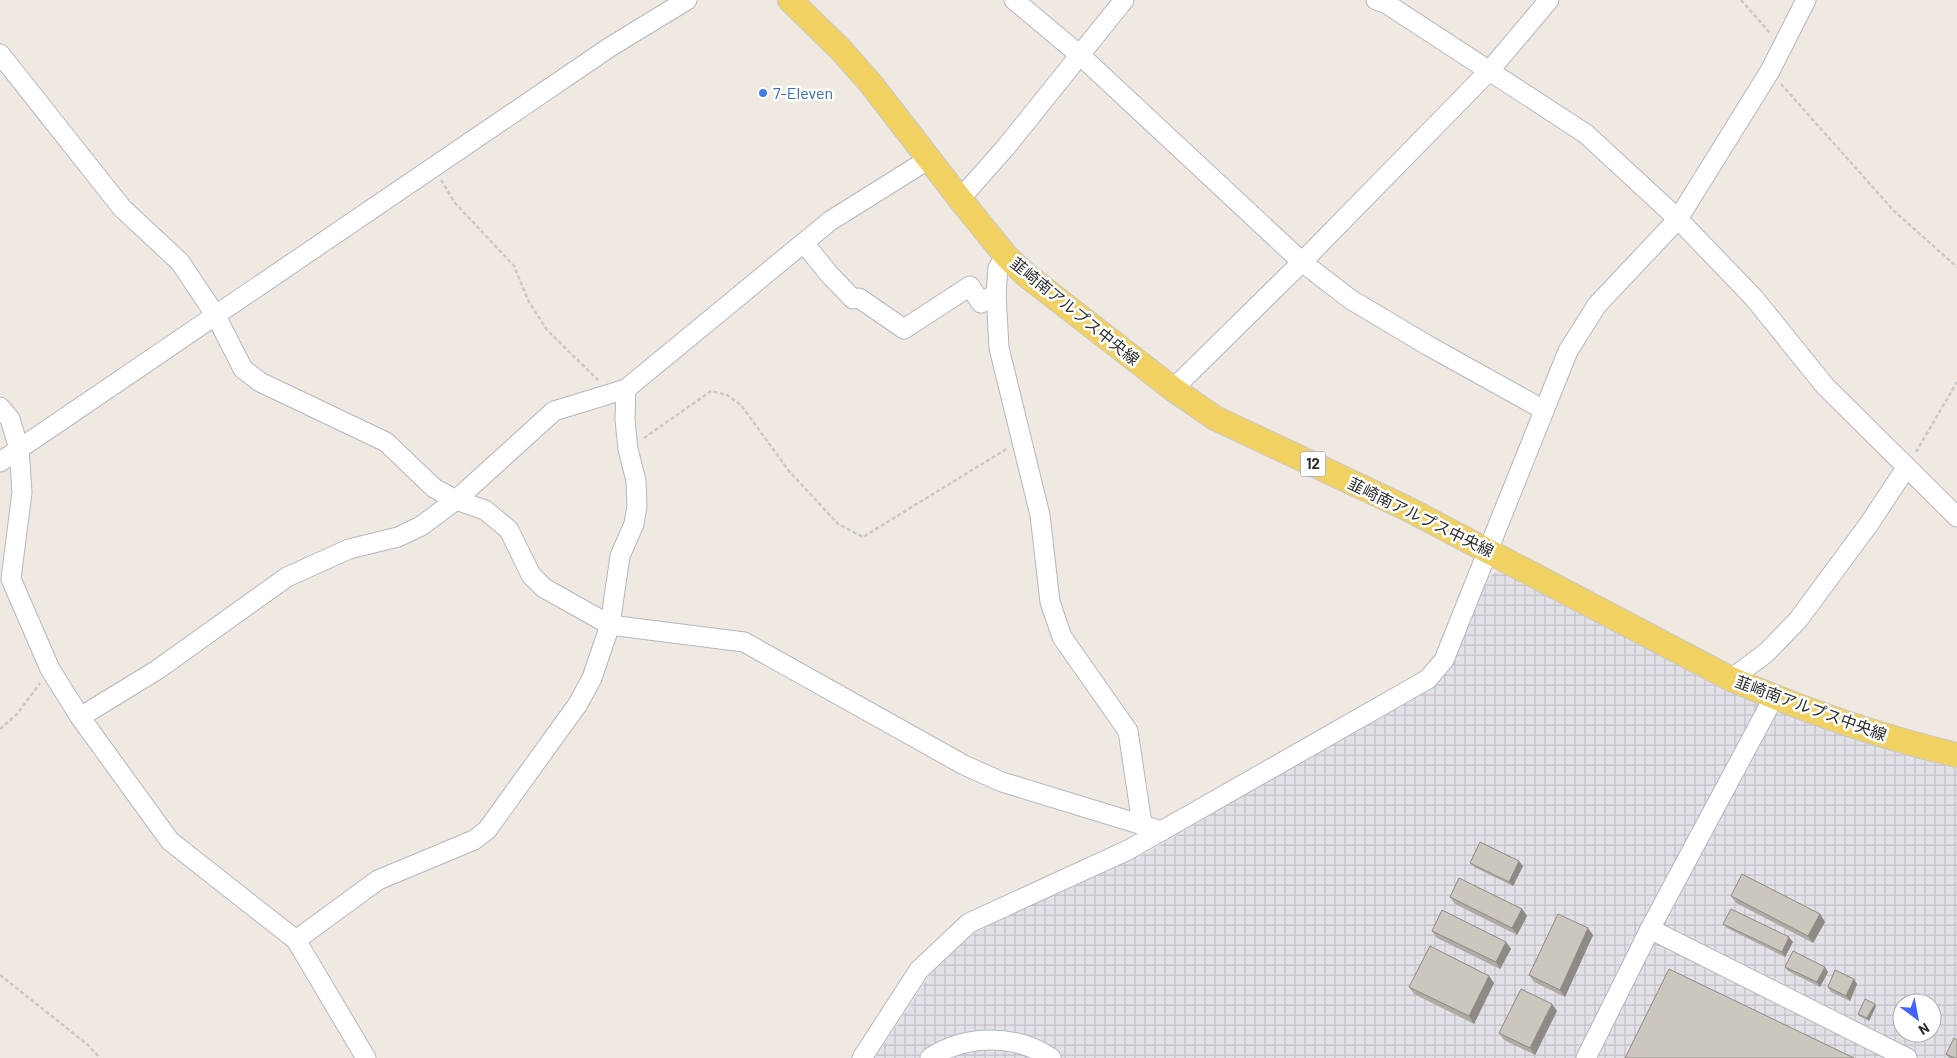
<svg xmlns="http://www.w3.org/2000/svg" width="1957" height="1058" font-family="Barlow,'Noto Sans JP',sans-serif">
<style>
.industrial{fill:url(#industrial-grid);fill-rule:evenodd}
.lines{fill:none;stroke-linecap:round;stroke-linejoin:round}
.minor-casing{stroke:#b4b7c1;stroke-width:21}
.major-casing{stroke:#c9c9c9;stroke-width:26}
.path{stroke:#c9c9c9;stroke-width:2.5;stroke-dasharray:4 2.5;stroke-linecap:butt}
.minor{stroke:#fff;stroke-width:19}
.major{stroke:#f2d163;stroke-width:24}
.wall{fill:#afaba4}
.shaded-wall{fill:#8e8b86}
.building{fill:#cbc7bf;stroke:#8e8b86}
.shop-dot{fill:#3f7fe0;stroke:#fff;stroke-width:2}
.labels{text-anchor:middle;stroke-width:5;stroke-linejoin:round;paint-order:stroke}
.shield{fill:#fff;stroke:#6d6d6d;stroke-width:1}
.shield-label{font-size:15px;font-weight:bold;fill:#2e2e2e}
.shop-label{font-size:16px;fill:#366cbe;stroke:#fff;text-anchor:start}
.street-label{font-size:16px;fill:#2e2e2e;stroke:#fff}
</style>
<defs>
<pattern id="industrial-grid" width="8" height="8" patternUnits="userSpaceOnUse" patternTransform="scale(1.25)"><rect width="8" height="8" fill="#e3e1e8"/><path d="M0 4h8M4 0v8" fill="none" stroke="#c3c1c7"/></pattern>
</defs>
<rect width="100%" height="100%" fill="#efe9e1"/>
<path class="industrial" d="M1499 570 1957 764V1058H875L929 976 963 941 995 920 1146 853 1432 685 1486 579ZM1902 1003H1932V1033H1902Z"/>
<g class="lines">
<defs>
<g id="minor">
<path d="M1014 0 1081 56 1302 262 1350 299 1427 345 1544 410"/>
<path d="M1376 0 1387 4 1586 134 1678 219 1754 298 1825 386 1957 517"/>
<path d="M0 54 122 208 180 262 216 316 243 369 260 382 386 442 434 488 456 500 485 510 509 530 531 575 544 588 610 625 744 642 964 765 1002 782 1162 831"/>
<path d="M960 199 1006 147 1124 0"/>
<path d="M804 243 829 274 853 299 859 298 904 329 970 286 981 303 996 294"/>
<path d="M1006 256 998 268 996 294 999 348 1040 515 1050 602 1062 637 1128 731 1142 824"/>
<path d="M1173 389 1302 262 1490 70 1549 0"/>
<path d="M0 407 10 419 19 449 22 492 11 579 50 669 80 717 170 841 296 940 366 1058"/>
<path d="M0 462 610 47 687 0"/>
<path d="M1731 679 1766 653 1798 620 1869 524 1906 468"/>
<path d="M80 717 157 670 287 577 349 549 398 537 421 526 456 500 554 411 626 389 830 221 929 159"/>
<path d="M1650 929 1907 1058"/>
<path d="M296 940 378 880 474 840 487 830 578 704 592 678 610 625 620 556 634 524 637 506 636 481 628 449 625 420 626 389"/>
<path d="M862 1058 919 970 969 923 1128 850 1428 679 1444 660 1568 351 1597 305 1678 219 1770 71 1806 0"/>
<path d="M930 1058C966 1034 1015 1034 1051 1058"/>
<path d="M1586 1058 1650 929 1774 697"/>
</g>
<path id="major" d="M790 0 841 50 871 84 960 199 1006 256 1026 275 1173 389 1215 418 1408 509 1731 679C1804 710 1880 737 1957 755"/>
</defs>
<use href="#minor" class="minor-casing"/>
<use href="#major" class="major-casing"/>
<g class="path">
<path d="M1741 0 1770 33"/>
<path d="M1781 84 1894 211 1957 267"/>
<path d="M441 180 455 203 514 266 529 302 547 330 598 380"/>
<path d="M644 438 711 391 727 395 741 405 789 471 838 524 863 537 1008 448"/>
<path d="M1916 452 1957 382"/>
<path d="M0 729 17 714 40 683"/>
<path d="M0 975 88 1045 100 1058"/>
</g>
<use href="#minor" class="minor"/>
<use href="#major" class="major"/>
</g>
<g class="wall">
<path d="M1470 863 1523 866 1513 886 1474 867Z"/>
<path d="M1731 896 1820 914 1825 922 1813 943 1736 903Z"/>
<path d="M1450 897 1522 909 1527 916 1517 935 1455 904Z"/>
<path d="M1723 924 1793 942 1785 957 1727 928Z"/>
<path d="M1432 931 1506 942 1511 949 1500 969 1437 938Z"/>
<path d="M1593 935 1565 997 1534 982 1529 975Z"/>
<path d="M1785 967 1828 972 1820 987 1788 971Z"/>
<path d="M1489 976 1494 983 1474 1024 1414 994 1409 987Z"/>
<path d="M1854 979 1857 984 1850 1001 1831 992 1828 987Z"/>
<path d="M1876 1006 1869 1021 1859 1016 1858 1014Z"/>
<path d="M1557 1011 1535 1055 1504 1040 1499 1033Z"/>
<path d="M1946 1054 1957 1058H1949Z"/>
</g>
<g class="shaded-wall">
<path d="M1519 861 1523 866 1513 886 1509 882Z"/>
<path d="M1522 909 1527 916 1517 935 1512 928Z"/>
<path d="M1820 914 1825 922 1813 943 1808 936Z"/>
<path d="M1588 928 1593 935 1565 997 1560 990Z"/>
<path d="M1789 937 1793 942 1785 957 1782 952Z"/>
<path d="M1506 942 1511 949 1500 969 1496 962Z"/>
<path d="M1825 967 1828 972 1820 987 1817 982Z"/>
<path d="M1489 976 1494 983 1474 1024 1469 1016Z"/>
<path d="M1854 979 1857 984 1850 1001 1846 996Z"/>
<path d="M1552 1004 1557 1011 1535 1055 1530 1048Z"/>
<path d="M1875 1004 1876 1006 1869 1021 1867 1018Z"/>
</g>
<g class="building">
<path d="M1480 842 1519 861 1509 882 1470 863Z"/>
<path d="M1742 874 1820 914 1808 936 1731 896Z"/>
<path d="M1459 878 1522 909 1512 928 1450 897Z"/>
<path d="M1731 909 1789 937 1782 952 1723 924Z"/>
<path d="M1442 910 1506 942 1496 962 1432 931Z"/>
<path d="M1558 914 1588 928 1560 990 1529 975Z"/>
<path d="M1430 946 1489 976 1469 1016 1409 987Z"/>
<path d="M1793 951 1825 967 1817 982 1785 967Z"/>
<path d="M1669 969 1854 1058H1625Z"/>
<path d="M1835 970 1854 979 1846 996 1828 987Z"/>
<path d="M1521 989 1552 1004 1530 1048 1499 1033Z"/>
<path d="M1865 999 1875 1004 1867 1018 1858 1014Z"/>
<path d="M1954 1038 1957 1040V1058H1955L1946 1054Z"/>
</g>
<circle class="shop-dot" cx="763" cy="93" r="5"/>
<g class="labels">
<rect class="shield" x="1300.5" y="451.5" width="25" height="25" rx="4"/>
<g class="shield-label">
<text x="1313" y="469">12</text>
</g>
<g class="shop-label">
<text x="773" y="99">7-Eleven</text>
</g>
<g class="street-label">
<text transform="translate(1075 311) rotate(39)" y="6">韮崎南アルプス中央線</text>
<text transform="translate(1421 517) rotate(26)" y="6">韮崎南アルプス中央線</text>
<text transform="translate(1811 708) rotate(20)" y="6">韮崎南アルプス中央線</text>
</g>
</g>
<g transform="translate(1917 1018) rotate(148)"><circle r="24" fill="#ffffff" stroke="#ababab"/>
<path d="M0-4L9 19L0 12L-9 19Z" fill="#4264fb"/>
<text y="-8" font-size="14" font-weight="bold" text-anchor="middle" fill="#2e2e2e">N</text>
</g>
</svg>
